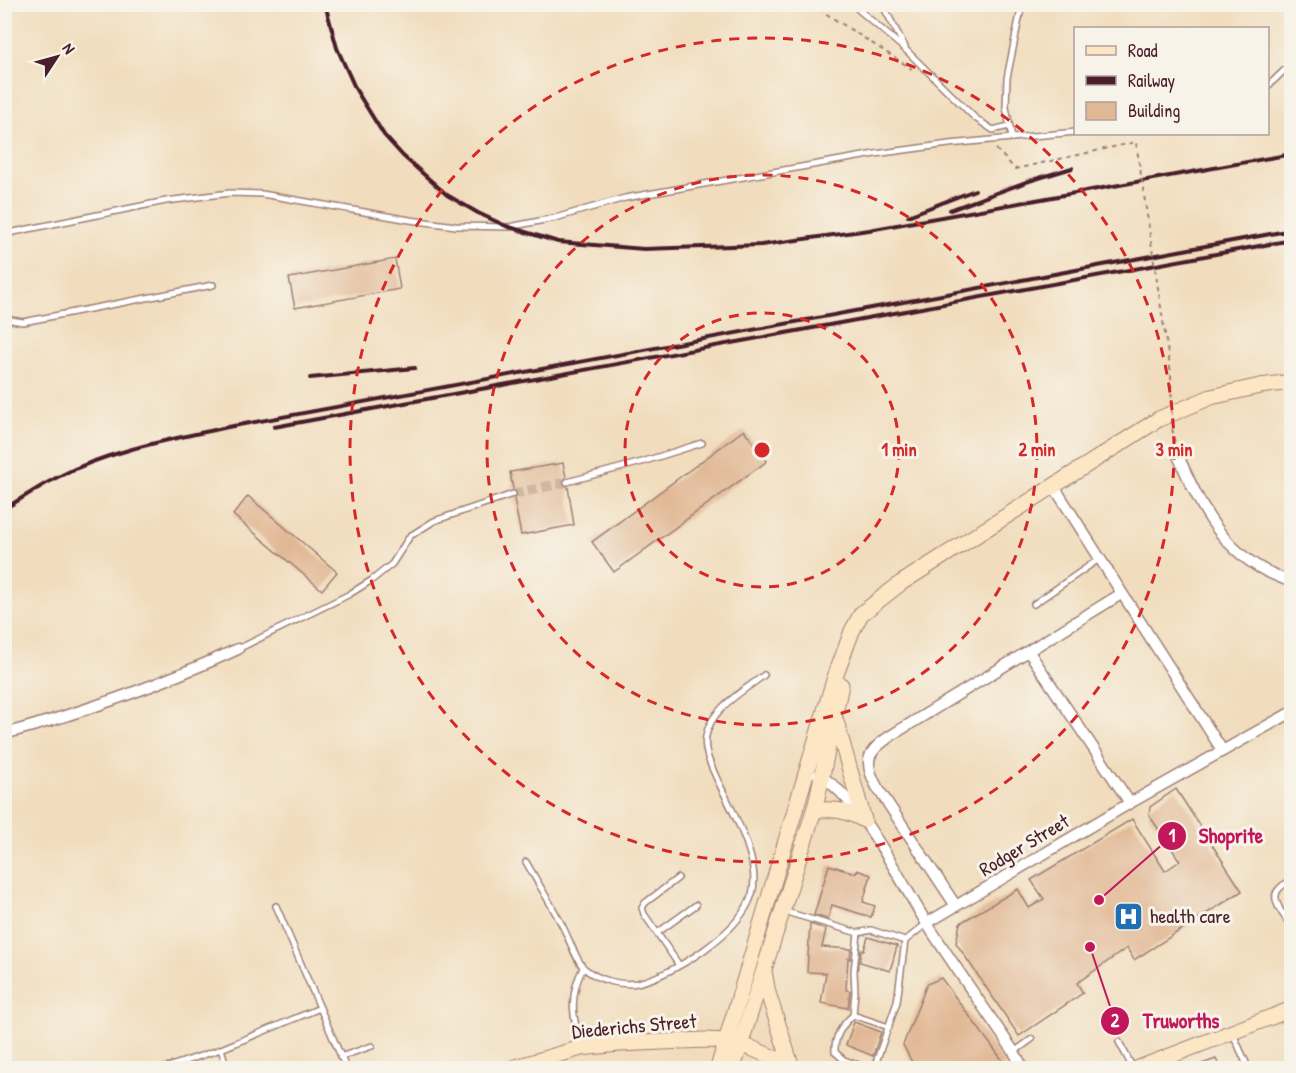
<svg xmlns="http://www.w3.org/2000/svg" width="1296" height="1073" font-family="'Patrick Hand',sans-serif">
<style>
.building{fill:#e1b894}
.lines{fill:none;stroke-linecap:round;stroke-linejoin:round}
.street-tunnel{stroke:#d0b7a0;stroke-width:10;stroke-dasharray:10 5;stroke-linecap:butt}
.lane-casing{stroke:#9e7e74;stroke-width:8}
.street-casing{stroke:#9e7e74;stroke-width:13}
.secondary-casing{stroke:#9e7e74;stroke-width:17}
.path{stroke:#9e7e74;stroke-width:2;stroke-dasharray:4.5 4.5;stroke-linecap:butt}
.lane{stroke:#fff;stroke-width:5}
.street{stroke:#fff;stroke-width:10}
.secondary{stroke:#fce6c4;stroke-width:15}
.rail{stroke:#4a1f2b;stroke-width:4}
.path-bridge{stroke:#9e7e74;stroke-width:2;stroke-dasharray:4.5 4.5;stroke-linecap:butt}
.ring{fill:none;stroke:#d62828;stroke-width:3;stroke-dasharray:10 8}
.labels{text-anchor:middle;stroke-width:6;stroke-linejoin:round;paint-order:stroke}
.street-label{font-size:20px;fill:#4a1f2b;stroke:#f7f3e8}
.poi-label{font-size:20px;fill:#4a1f2b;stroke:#f7f3e8;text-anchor:start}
.centre{fill:#d62828;stroke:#f7f3e8;stroke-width:3}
.ring-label{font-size:18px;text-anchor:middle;font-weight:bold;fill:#d62828;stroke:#f7f3e8;stroke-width:6;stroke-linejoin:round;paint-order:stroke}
.leader{fill:none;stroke:#c2185b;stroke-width:2}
.callout-dot{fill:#c2185b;stroke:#f7f3e8;stroke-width:2}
.mark-label{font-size:18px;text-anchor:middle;font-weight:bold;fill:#fff}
.callout-label{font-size:21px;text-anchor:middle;font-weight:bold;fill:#c2185b;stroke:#f7f3e8;stroke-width:6;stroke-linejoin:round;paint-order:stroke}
</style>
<rect width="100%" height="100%" fill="#f7f3e8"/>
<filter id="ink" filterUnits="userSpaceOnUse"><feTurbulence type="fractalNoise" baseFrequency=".0167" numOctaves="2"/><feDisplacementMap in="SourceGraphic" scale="12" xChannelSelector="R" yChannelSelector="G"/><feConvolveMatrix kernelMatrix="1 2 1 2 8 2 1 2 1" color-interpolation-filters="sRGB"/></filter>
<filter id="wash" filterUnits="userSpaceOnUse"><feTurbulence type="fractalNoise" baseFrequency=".008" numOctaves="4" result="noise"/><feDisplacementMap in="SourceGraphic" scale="24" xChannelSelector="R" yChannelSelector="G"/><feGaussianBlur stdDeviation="1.35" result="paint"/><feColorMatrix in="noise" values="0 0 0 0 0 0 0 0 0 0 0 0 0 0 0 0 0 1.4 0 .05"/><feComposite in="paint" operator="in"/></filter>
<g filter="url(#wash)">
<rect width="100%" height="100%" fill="#f1ddbd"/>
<g id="blocks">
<g class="building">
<path d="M395 259 400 289 295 308 289 278Z"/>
<path d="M744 430 767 461 614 572 592 542Z"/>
<path d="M563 463 566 477 562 483 568 487 574 525 521 535 514 499 518 493 513 489 510 472Z"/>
<path d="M248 496 337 572 322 590 233 515Z"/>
<path d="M1176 789 1242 891 1134 960 1127 948 1077 983 1083 993 1019 1036 956 943 960 923 1018 889 1029 908 1044 899 1031 880 1132 819 1165 871 1180 861 1149 815 1150 807Z"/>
<path d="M829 865 856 873 857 870 871 875 863 902 875 906 871 917 832 905 828 919 814 915Z"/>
<path d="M810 924 826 929 822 947 851 949 850 959 848 958 846 990 850 991 848 1008 821 1003 826 973 807 972Z"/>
<path d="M868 937 897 946 890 971 860 962 861 950H864Z"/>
<path d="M941 978 1006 1065 998 1068H915L903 1045 927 984Z"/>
<path d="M854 1022 881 1032 873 1056 846 1045Z"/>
<path d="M1216 1059 1220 1068H1193V1067Z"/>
</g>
</g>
</g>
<g filter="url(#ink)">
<use href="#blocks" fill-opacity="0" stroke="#9e7e74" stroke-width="1.5"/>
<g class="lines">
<path class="street-tunnel" d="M513 494 567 482"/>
<defs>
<g id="lane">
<path d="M852 4 907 51 975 118 993 130 1009 126"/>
<path d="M882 4 905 47"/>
<path d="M1268 86 1292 63"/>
<path d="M1012 138 1006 107 1007 78 1022 4"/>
<path d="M4 234 166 201 230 193 262 194 410 220 456 226 509 227 555 218 625 198 875 154 949 144 1076 132"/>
<path d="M4 315 11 320 23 322 213 285"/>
<path d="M567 482 642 462 702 443"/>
<path d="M1034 604 1099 559"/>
<path d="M238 649 348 595 372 580 392 564 410 536 434 521 513 494"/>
<path d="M526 862C538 883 551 904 562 925 568 936 577 963 585 969 599 980 620 986 637 983 674 975 741 932 752 894 762 861 731 809 717 779 711 766 703 750 706 736 711 708 744 691 764 675"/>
<path d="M678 878 645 903 642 908 644 914 679 965"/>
<path d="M1292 880C1288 882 1282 885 1279 889 1269 898 1285 918 1292 926"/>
<path d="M276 906 346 1068"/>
<path d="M783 911 858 933 871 930 905 941"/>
<path d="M657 933 696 905"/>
<path d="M858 933 854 971 855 992 853 1015C842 1025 834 1037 835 1052L844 1060 868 1068"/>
<path d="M853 1015 889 1027"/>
<path d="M1233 1034 1247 1065"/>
<path d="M1119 1042 1133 1068"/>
<path d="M581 1048C573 1017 568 997 583 968"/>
<path d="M221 1049 227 1068"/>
<path d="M1014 1052 1032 1039"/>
<path d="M340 1057 372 1046"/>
<path d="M165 1068 221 1049 320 1008"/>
<path d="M874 1068 897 1002 905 941 927 923"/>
</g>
<g id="street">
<path d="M1176 451C1195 494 1213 537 1254 564 1265 572 1279 577 1292 582"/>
<path d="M1053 485 1222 750"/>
<path d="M1029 652 1130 803"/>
<path d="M4 734C85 712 162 684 238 649"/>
<path d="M818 775C858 794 902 884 926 922 954 966 985 1009 1014 1052L1023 1068"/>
<path d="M956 906 877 787C862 760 868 751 892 735L1121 594"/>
<path d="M927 923 1130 803 1292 712"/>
</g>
<g id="secondary">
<path d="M836 721 864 820"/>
<path d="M814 811C834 808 846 810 864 820"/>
<path d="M764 971 768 993 791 1065"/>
<path d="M513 1068 581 1048 619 1044 705 1040 726 1041 751 1048 791 1065 792 1068"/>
<path d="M718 1068 834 680 852 631 861 614 901 583 1159 419 1211 397 1260 386 1292 382"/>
<path d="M733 1068 816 804 841 685"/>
<path d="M1139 1068 1292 1009"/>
</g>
</defs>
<use href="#lane" class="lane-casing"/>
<use href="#street" class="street-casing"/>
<use href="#secondary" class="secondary-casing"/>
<path class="path" d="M811 4 912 69"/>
<use href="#lane" class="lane"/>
<use href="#street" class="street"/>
<use href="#secondary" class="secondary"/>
<g class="rail">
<path d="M325 4 337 48 356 90 384 135 403 156 447 195 478 213 506 226 558 242 644 249 761 245 869 230 1292 154"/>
<path d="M950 210 1029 181 1072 168"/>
<path d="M908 216 975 190"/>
<path d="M310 378 415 368"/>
<path d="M274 427 1292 240"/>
<path d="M4 509C23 498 41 485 60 476 110 450 174 439 228 427L1292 230"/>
</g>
<path class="path-bridge" d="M996 149 1015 169 1136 142 1171 374 1172 427 1176 451"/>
</g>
</g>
<g class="ring">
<circle cx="762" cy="450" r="137"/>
<circle cx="762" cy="450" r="275"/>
<circle cx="762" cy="450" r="412"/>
</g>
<defs>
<symbol id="hospital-square" viewBox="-11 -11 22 22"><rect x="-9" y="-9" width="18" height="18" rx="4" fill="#1f6fb2" stroke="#f7f3e8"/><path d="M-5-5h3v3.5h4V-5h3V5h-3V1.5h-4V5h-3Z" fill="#fff"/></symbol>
</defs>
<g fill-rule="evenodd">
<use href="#hospital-square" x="1112" y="900" width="33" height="33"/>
</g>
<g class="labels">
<g class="street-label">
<text transform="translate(1024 845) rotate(-31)" y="7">Rodger Street</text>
<text transform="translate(634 1026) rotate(-5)" y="7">Diederichs Street</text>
</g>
<g class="poi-label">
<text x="1150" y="923">health care</text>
</g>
</g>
<circle cx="762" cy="450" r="9" class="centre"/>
<g class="ring-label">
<text x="899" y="456">1 min</text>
<text x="1037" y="456">2 min</text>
<text x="1174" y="456">3 min</text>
</g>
<path class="leader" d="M1099 900L1172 836M1090 947L1115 1021"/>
<g class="callout-dot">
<circle cx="1099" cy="900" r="6"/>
<circle cx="1090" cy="947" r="6"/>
<circle cx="1172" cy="836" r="15"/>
<circle cx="1115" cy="1021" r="15"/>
</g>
<g class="mark-label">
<text x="1172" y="842">1</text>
<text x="1115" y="1027">2</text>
</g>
<g class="callout-label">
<text x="1231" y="843">Shoprite</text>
<text x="1181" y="1028">Truworths</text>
</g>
<rect width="1296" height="1073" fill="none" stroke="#f7f3e8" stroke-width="24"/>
<rect x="1074" y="27" width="195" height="108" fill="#f7f3e8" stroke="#b29e9c" stroke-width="1.5"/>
<rect x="1086" y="46" width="30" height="9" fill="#fce6c4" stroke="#b29e9c" stroke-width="1.5"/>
<text x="1128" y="57" font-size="18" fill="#4a1f2b">Road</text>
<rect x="1086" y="76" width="30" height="9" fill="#4a1f2b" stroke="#b29e9c" stroke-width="1.5"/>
<text x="1128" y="87" font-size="18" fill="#4a1f2b">Railway</text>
<rect x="1086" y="102" width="30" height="18" fill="#e1b894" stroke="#b29e9c" stroke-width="1.5"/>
<text x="1128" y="117" font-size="18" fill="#4a1f2b">Building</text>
<g transform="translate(57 57) rotate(54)" stroke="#f7f3e8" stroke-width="4.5" paint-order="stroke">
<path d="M0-4.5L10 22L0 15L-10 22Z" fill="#4a1f2b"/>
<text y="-9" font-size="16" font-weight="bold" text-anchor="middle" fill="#4a1f2b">N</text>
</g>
</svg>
